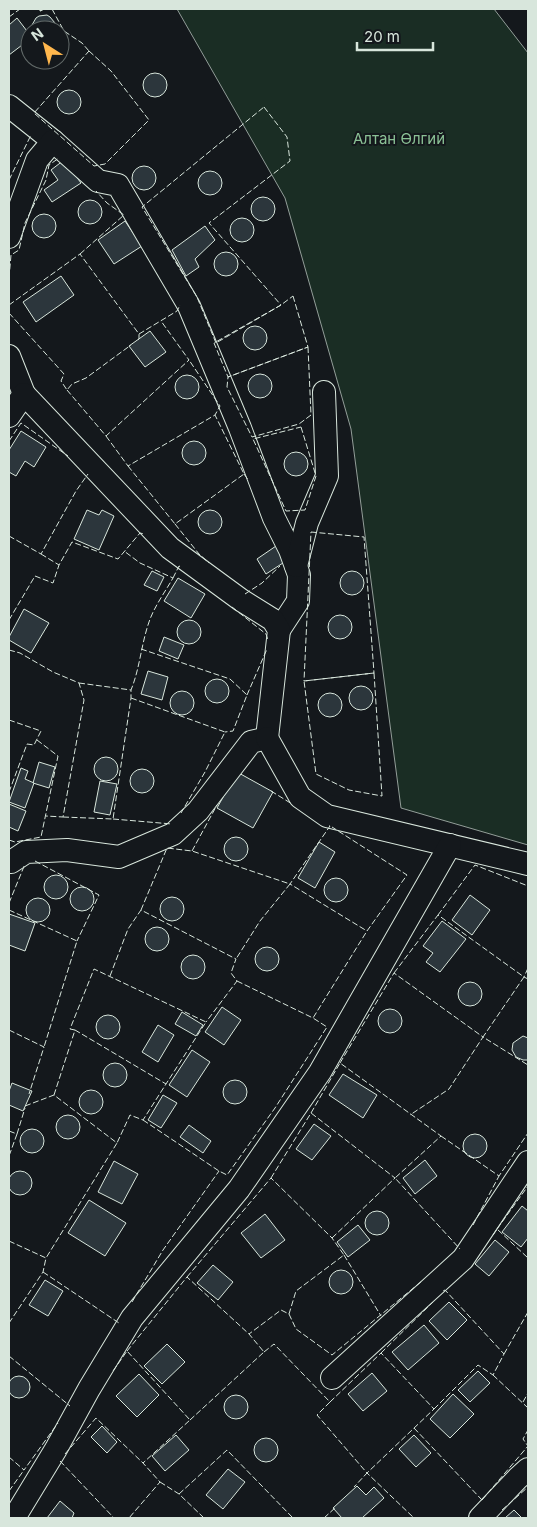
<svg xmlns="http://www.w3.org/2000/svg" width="537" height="1527" font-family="Inter,sans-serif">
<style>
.green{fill:#1a2d24;stroke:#939e99}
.building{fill:#2c363c;stroke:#d8e6dc}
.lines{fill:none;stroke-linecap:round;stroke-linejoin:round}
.minor-casing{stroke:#d8e6dc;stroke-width:24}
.minor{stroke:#14181c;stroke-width:22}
.fence{stroke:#d8e6dc;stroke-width:1;stroke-dasharray:6 2.5;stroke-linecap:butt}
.labels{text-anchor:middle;stroke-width:4;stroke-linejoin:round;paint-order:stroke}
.park-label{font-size:15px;fill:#8ac095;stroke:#14181c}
</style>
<rect width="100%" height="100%" fill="#14181c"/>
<path class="green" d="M177 9H494L528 53V845L401 808 351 429 285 198Z"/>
<g class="building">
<path d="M47 15 50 17 55 23V30H33L32 25 36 18 39 16Z"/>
<path d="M17 18 30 35V39L9 55V25Z"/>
<circle cx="155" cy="85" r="12"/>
<circle cx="69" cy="102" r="12"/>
<path d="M64 160 81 183 52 202 44 190 58 180 51 170Z"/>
<circle cx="144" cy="178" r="12"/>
<circle cx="210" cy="183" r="12"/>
<circle cx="263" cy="209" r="12"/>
<circle cx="90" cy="212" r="12"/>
<circle cx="44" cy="226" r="12"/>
<circle cx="242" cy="230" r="12"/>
<path d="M125 221 142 246 114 264 98 240Z"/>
<path d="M205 226 215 240 195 259 199 267 186 276 172 250Z"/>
<circle cx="226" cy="264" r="12"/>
<path d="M61 276 74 295 36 322 23 302Z"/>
<circle cx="255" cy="338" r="12"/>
<path d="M150 331 166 352 145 367 129 346Z"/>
<circle cx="260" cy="386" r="12"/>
<circle cx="187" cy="387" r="12"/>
<path d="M21 431 46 447 34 467 25 461 16 476 9 472V450Z"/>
<circle cx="194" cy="453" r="12"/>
<circle cx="296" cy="464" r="12"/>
<path d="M87 510 99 515 102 510 114 516 99 550 74 539Z"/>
<circle cx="210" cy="522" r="12"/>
<path d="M276 546 286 561 266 574 257 559Z"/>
<path d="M152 571 164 577 157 591 144 585Z"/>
<circle cx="352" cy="583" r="12"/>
<path d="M178 578 205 594 191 618 164 601Z"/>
<path d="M24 609 49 623 31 653 9 640V637Z"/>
<circle cx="340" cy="627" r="12"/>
<circle cx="189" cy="632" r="12"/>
<path d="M164 637 184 645 178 659 159 651Z"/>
<path d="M148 671 168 677 162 700 141 694Z"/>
<circle cx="217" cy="691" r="12"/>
<circle cx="361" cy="698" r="12"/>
<circle cx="182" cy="703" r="12"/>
<circle cx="330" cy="705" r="12"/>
<circle cx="106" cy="769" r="12"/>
<path d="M39 762 55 767 49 788 33 783Z"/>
<path d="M21 768 28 771 25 779 34 783 25 808 9 802Z"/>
<circle cx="142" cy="781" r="12"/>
<path d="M237 772 273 792 253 828 217 808Z"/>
<path d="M100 781 117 784 110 815 94 812Z"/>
<path d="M9 804 26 811 18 831 9 827Z"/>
<circle cx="236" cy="849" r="12"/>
<path d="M319 842 335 852 315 888 298 878Z"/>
<circle cx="56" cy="887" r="12"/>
<circle cx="336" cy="890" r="12"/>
<circle cx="82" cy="899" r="12"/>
<path d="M470 895 490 910 472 935 452 920Z"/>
<circle cx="172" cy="909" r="12"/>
<circle cx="38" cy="910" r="12"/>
<path d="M9 914 35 923 25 951 9 945Z"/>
<path d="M442 921 466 939 440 972 426 962 433 953 423 946Z"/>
<circle cx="157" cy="939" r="12"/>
<circle cx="267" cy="959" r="12"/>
<circle cx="193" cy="967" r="12"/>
<circle cx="470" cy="994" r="12"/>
<path d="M222 1007 241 1020 224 1045 205 1032Z"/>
<circle cx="390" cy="1021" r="12"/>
<path d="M182 1012 203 1025 196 1036 175 1024Z"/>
<circle cx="108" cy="1027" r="12"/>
<path d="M158 1025 174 1035 158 1062 142 1052Z"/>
<path d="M523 1036 528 1038V1059L527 1060H523L516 1057 512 1050 513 1043Z"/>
<path d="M192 1050 210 1062 187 1097 169 1085Z"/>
<circle cx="115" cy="1075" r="12"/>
<path d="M343 1074 377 1095 363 1118 329 1095Z"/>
<circle cx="235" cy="1092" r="12"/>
<path d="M12 1083 32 1091 23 1111 9 1105V1091Z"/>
<circle cx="91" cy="1102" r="12"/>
<path d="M163 1095 177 1103 161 1128 148 1120Z"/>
<circle cx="68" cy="1127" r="12"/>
<path d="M314 1124 331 1136 312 1160 296 1149Z"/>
<path d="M189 1125 211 1141 203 1153 180 1137Z"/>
<circle cx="32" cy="1141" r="12"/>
<circle cx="475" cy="1146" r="12"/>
<path d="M425 1160 437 1176 415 1194 403 1178Z"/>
<path d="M114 1161 138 1174 122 1204 98 1192Z"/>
<circle cx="20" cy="1183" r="12"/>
<path d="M89 1200 126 1223 105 1256 68 1233Z"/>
<path d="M522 1206 528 1211V1238L521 1247 502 1232Z"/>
<circle cx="377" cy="1223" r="12"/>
<path d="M265 1214 285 1240 261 1258 241 1233Z"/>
<path d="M358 1225 370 1240 348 1257 337 1242Z"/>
<path d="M495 1240 509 1252 489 1276 475 1264Z"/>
<path d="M213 1265 233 1282 218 1300 197 1283Z"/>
<circle cx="341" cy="1282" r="12"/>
<path d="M45 1280 63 1291 48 1316 29 1305Z"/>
<path d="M449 1302 467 1320 447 1340 429 1321Z"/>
<path d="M424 1325 439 1343 408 1370 392 1352Z"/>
<path d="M167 1344 185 1362 162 1384 144 1366Z"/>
<path d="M478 1371 490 1383 470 1402 458 1390Z"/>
<path d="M372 1373 387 1391 363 1411 348 1394Z"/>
<path d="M139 1374 159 1395 137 1417 116 1396Z"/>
<circle cx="19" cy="1387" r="11"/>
<path d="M453 1394 474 1414 450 1438 430 1419Z"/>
<circle cx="236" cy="1407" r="12"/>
<path d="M102 1426 117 1442 107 1453 91 1437Z"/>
<path d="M176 1435 189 1450 165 1471 152 1456Z"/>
<path d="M414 1435 431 1453 416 1467 399 1449Z"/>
<circle cx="266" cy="1450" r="12"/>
<path d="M228 1469 245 1482 223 1509 206 1495Z"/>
<path d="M357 1486 366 1495 374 1487 384 1498 362 1518H342L333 1508Z"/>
<path d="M60 1501 74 1513 72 1518H47Z"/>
<path d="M514 1510 522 1518H505Z"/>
</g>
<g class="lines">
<defs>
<g id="minor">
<path d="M9 106 53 141"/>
<path d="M9 237 37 160 53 141 98 181 118 185 189 306 240 428 274 518 290 550 299 575 298 601 279 630"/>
<path d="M9 356 24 394"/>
<path d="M9 416 24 394 170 548 241 600 273 620 279 630 267 738 251 742 198 811 173 834 119 857 67 850 26 852 11 862"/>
<path d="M296 566 307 523 327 476 324 392"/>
<path d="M267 738 300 797 327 816 528 864"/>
<path d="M332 1378 463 1259 528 1162"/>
<path d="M14 1518 56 1449 89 1389 132 1318 239 1189 320 1072 450 845"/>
<path d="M480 1518 518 1478 528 1469"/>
</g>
</defs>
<use href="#minor" class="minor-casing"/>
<use href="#minor" class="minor"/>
<g class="fence">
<path d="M44 9 40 11V9V11L44 9"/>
<path d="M52 9 64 31 82 43 89 51 87 53"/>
<path d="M9 17 20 9"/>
<path d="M89 51 111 71 149 120 105 164 94 166 34 113Z"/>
<path d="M264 107 287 137 290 161 209 223 281 305 216 343 197 297 142 207Z"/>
<path d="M9 180 31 135"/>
<path d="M80 254 124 215 107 203 96 191"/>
<path d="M9 278 11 255 19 250 25 223 46 180 49 165 59 158"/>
<path d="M293 296 308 347 228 377 214 343 281 305Z"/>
<path d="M9 305 80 254 139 334V339L137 341"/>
<path d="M9 313 64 374 61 381 67 390 72 384 86 378 131 345"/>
<path d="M139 334 177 311 180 305"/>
<path d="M308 347 311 415 299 424 252 437 227 387 228 377Z"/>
<path d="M67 390 106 436 189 360 161 321"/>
<path d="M301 427 316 476 305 510 286 511 253 439Z"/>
<path d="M106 436 128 466 215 415 220 406 189 360"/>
<path d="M9 441 21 423 68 456"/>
<path d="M128 466 175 524 244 474 215 415"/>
<path d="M244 474 249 481"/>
<path d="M175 524 199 554 209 563"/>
<path d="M311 532 364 537 374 673 304 681Z"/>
<path d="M9 536 41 554 76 491 88 474"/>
<path d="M41 554 59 565 72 542 118 559 140 533 144 534"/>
<path d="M173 578 179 566 181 567"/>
<path d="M245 594 262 583 280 566"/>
<path d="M232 607 266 634 268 640"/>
<path d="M9 620 35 576 53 583 59 565"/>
<path d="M141 649 230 679 247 695 233 731 225 732"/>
<path d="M9 650 20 653 53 672 79 683 84 700 63 817 46 816"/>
<path d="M374 673 382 796 349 790 316 774 304 681Z"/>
<path d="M79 683 131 690C140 668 141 645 149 622 154 607 165 592 173 578L140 563 124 551"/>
<path d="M247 695 267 649"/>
<path d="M131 698 225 732 205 772 181 813"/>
<path d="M9 720 41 731 34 745 27 744 9 792"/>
<path d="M271 791 292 804"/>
<path d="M63 817 113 819 131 698V690"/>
<path d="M113 819 172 824"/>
<path d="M329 826H330L290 884 367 931 407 875 332 827"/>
<path d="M9 840 15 842 41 837 58 756 37 740"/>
<path d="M192 851 217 805"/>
<path d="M35 861 99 895 77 941"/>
<path d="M9 903 25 864"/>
<path d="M9 910 77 941 44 1047"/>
<path d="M141 910 167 848 192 851 290 884 260 921 236 959"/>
<path d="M438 915 475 865 528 886"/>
<path d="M528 968 524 977 528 979"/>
<path d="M394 973 438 915 524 977 483 1037 528 1065"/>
<path d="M110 976 128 929 141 910 236 959 231 973 237 981 206 1022"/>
<path d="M237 981 313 1018 367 931"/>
<path d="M9 1030 44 1047 29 1094"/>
<path d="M75 1030 70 1029 94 969 206 1022 166 1084"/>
<path d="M340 1063 394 973 483 1037 449 1089 410 1115"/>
<path d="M54 1095 75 1030 166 1084 143 1120 130 1115 117 1143"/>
<path d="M25 1106 54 1095 117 1143 46 1258"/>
<path d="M311 1113 340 1063 441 1136 395 1178 460 1249"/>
<path d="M143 1120 219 1171 227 1175 275 1108 327 1027 313 1018"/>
<path d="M9 1131 17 1134 9 1156"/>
<path d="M17 1134 25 1108"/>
<path d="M441 1136 499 1176 528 1133"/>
<path d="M271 1178 311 1113 395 1178 332 1238"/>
<path d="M473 1225 499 1176"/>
<path d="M497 1229 528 1186"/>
<path d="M493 1235 497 1229 528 1258"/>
<path d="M9 1241 46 1258 43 1272 9 1323"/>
<path d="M344 1255 381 1316"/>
<path d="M43 1272 119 1323 120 1322"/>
<path d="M187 1277 271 1178 332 1238 344 1255 296 1291 289 1314 281 1310 249 1334"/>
<path d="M132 1302 163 1250 219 1171"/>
<path d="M289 1314 296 1329 332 1355 422 1281"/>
<path d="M127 1351 187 1277 249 1334 264 1352 190 1420"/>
<path d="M264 1352 274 1344 330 1402 317 1415 367 1473 354 1487"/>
<path d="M381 1353 433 1302"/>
<path d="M504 1354 528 1312"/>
<path d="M9 1356 70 1406"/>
<path d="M113 1371 127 1351 190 1420 143 1463"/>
<path d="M493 1375 528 1408"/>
<path d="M330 1402 381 1353 434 1409 367 1473 414 1518"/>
<path d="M523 1402 528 1393"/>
<path d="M434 1409 478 1365 493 1375 504 1354 445 1290 443 1291"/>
<path d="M414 1428 482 1500 480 1502"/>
<path d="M65 1454 96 1418 143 1463 160 1482 129 1518"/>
<path d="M9 1457 24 1470 58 1423"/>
<path d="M60 1461 114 1518"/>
<path d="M160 1482 179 1494 204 1518"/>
<path d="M9 1491 24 1470"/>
<path d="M179 1494 227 1450 293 1518"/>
<path d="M482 1500 528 1446 523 1439 528 1430"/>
<path d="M502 1510 528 1487"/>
<path d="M324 1518 336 1507"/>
</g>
</g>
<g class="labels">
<g class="park-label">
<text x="399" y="144">Алтан Өлгий</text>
</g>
</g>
<rect width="537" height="1527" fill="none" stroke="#d8e6dc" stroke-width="20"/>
<g transform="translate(45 45) rotate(324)"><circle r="24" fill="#14181c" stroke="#626a69"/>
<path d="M0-4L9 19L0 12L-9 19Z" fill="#ffb74d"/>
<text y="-8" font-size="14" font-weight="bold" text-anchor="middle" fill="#d8e6dc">N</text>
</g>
<path d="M357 42v8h76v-8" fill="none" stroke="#d8e6dc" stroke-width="2.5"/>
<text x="364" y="42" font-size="15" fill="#d8e6dc" stroke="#14181c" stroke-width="4" paint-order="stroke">20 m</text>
</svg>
